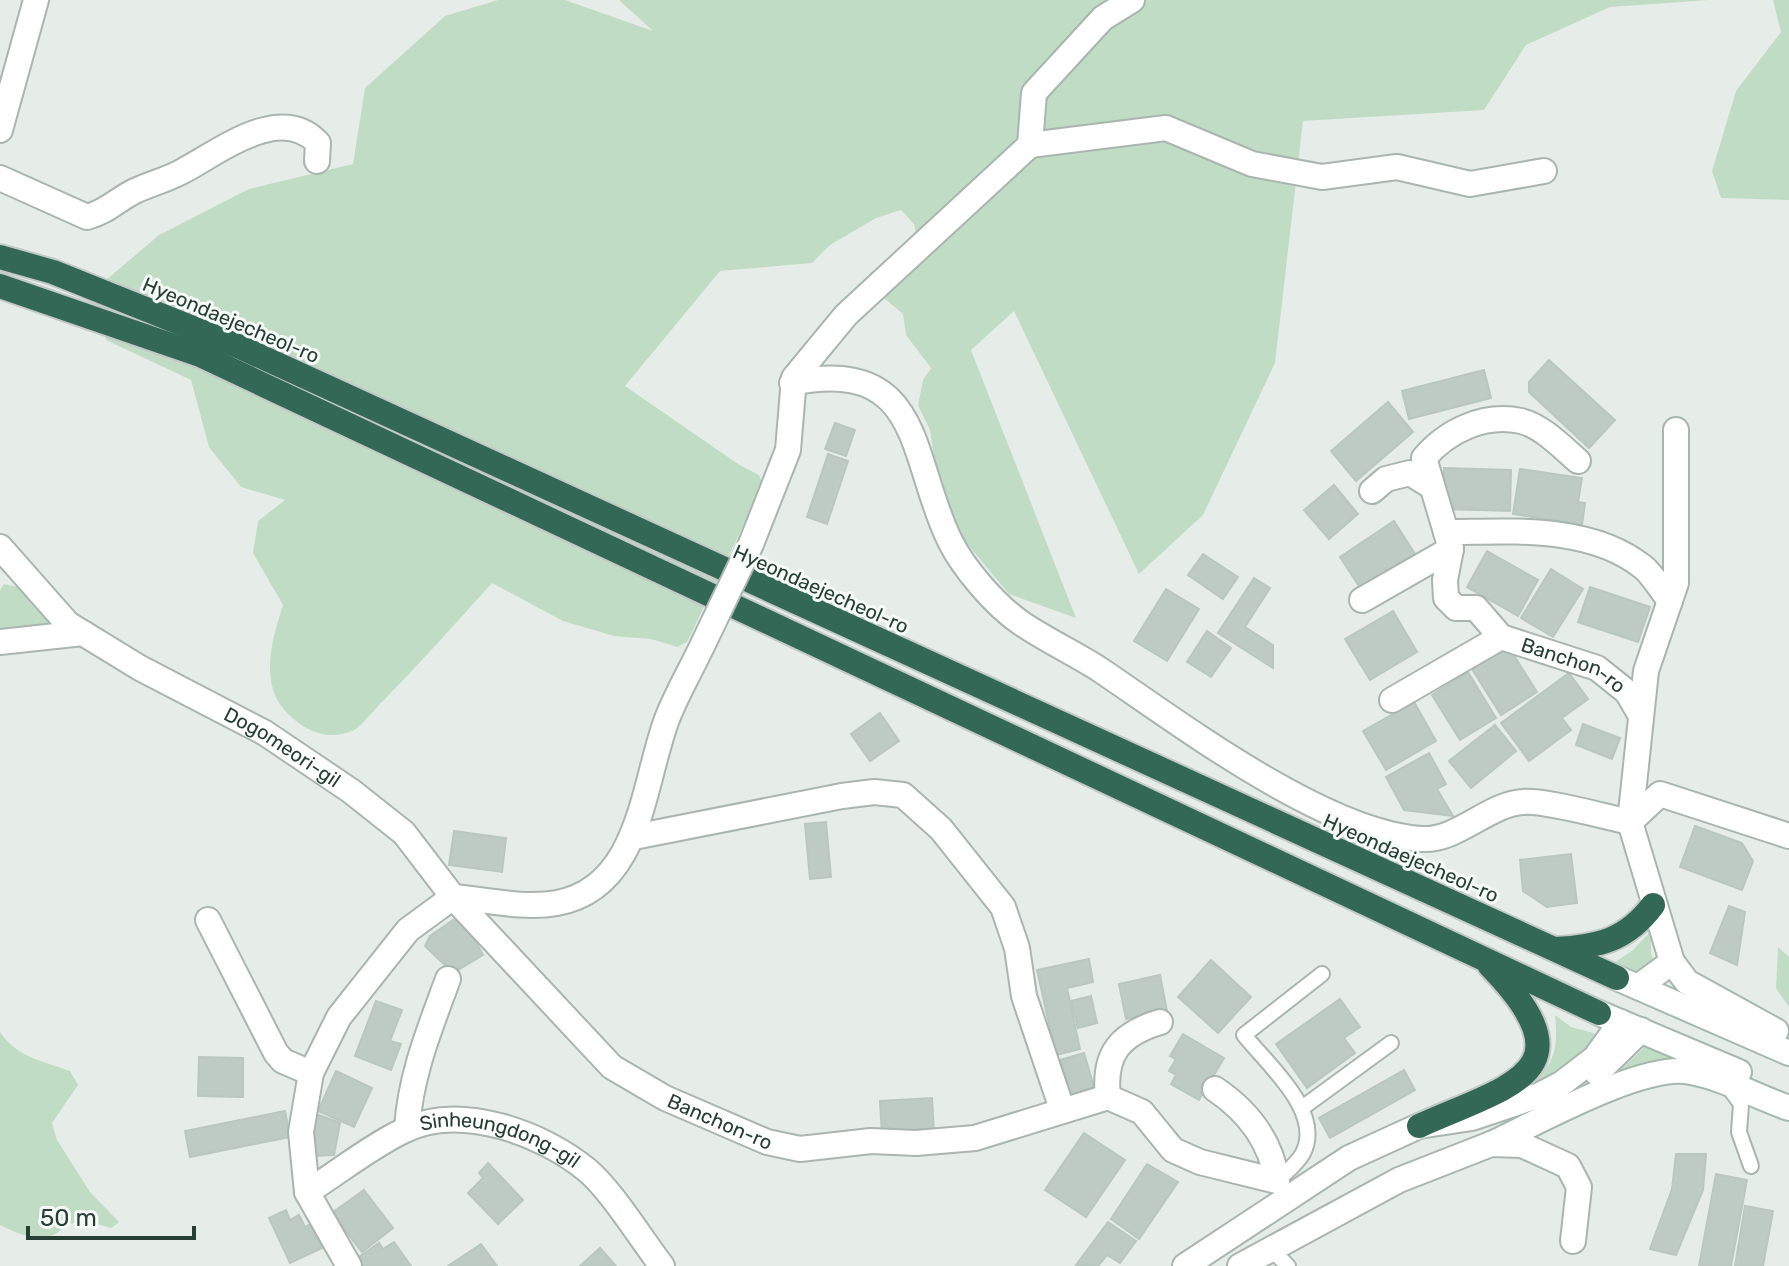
<svg xmlns="http://www.w3.org/2000/svg" width="1789" height="1266" font-family="Rubik,sans-serif">
<style>
.green{fill:#c1dcc4}
.building{fill:#becbc4;stroke:#b9c7bf;stroke-width:2}
.lines{fill:none;stroke-linecap:round;stroke-linejoin:round}
.lane-casing{stroke:#a9b5af;stroke-width:18}
.street-casing{stroke:#a9b5af;stroke-width:28}
.secondary-casing{stroke:#a5b8af;stroke-width:28}
.highway-casing{stroke:#c2c9c6;stroke-width:28}
.lane{stroke:#fff;stroke-width:14}
.street{stroke:#fff;stroke-width:24}
.secondary{stroke:#fff;stroke-width:24}
.highway{stroke:#346856;stroke-width:24}
.street-bridge-casing{stroke:#a9b5af;stroke-width:28;stroke-linecap:butt}
.street-bridge{stroke:#fff;stroke-width:24}
.labels{text-anchor:middle;stroke-width:6;stroke-linejoin:round;paint-order:stroke}
.street-label{font-size:20px;fill:#263e34;stroke:#f6faf8}
</style>
<rect width="100%" height="100%" fill="#e6ede9"/>
<g class="green">
<path d="M498 0H565L653 31 619 0H1709L1610 7 1526 45 1484 110 1303 121 1275 363 1203 515 1139 574 1014 311 971 350 1076 618 1009 594 964 540 939 490 930 430 918 405 923 380 931 368 906 335 903 314 885 299 880 286 869 273 895 261 917 239 914 224 901 210 876 218 830 245 812 263 720 271 625 386 738 464 759 475 763 485 687 642 677 647 651 639 614 636 563 621 492 583C456 623 421 662 384 700 375 708 364 724 354 730 329 742 305 731 288 714 258 685 272 639 283 605L253 553 258 521 285 500 241 487 209 447 191 380 106 340 92 292 159 235 249 189 353 164 365 88 445 16Z"/>
<path d="M1773 0H1789V200L1721 198 1712 171 1736 91 1781 32Z"/>
<path d="M4 584 26 589 50 621 36 635 0 639V590Z"/>
<path d="M1651 931V954L1661 979 1611 965 1633 950Z"/>
<path d="M1778 947 1789 957V1007L1776 988Z"/>
<path d="M1555 1015 1571 1027 1604 1036 1564 1076 1508 1098C1547 1073 1560 1064 1555 1015Z"/>
<path d="M0 1032C16 1057 43 1061 70 1071L78 1085 52 1123 57 1140 90 1192 119 1222 111 1228 90 1222 67 1224C48 1247 24 1237 0 1225Z"/>
<path d="M1646 1046 1725 1074H1616Z"/>
</g>
<g class="building">
<path d="M1549 360 1615 420 1589 448 1529 392V382Z"/>
<path d="M1484 370 1491 398 1409 419 1402 391Z"/>
<path d="M1388 402 1413 432 1356 481 1331 451Z"/>
<path d="M835 423 855 430 846 456 825 449Z"/>
<path d="M828 454 848 461 827 524 807 517Z"/>
<path d="M1444 468 1511 470 1510 511 1442 509Z"/>
<path d="M1520 469 1582 478 1578 502 1585 503 1582 525 1513 514Z"/>
<path d="M1334 485 1358 514 1329 539 1304 510Z"/>
<path d="M1394 521 1415 554 1361 589 1340 557Z"/>
<path d="M1487 551 1538 580 1518 616 1467 587Z"/>
<path d="M1203 554 1238 577 1223 599 1188 575Z"/>
<path d="M1551 569 1583 589 1553 637 1521 618Z"/>
<path d="M1254 578 1270 588 1245 627 1273 645V668L1218 633Z"/>
<path d="M1590 587 1650 607 1638 642 1578 622Z"/>
<path d="M1166 589 1199 609 1167 661 1134 641Z"/>
<path d="M1393 611 1417 652 1370 680 1345 639Z"/>
<path d="M1207 631 1231 648 1211 677 1187 662Z"/>
<path d="M1508 646 1537 692 1501 715 1472 669Z"/>
<path d="M1468 672 1496 718 1460 740 1432 695Z"/>
<path d="M1569 673 1588 699 1562 718 1571 730 1529 761 1501 723Z"/>
<path d="M1414 702 1436 741 1386 770 1363 731Z"/>
<path d="M880 713 899 741 870 761 851 734Z"/>
<path d="M1583 724 1620 738 1612 759 1576 745Z"/>
<path d="M1495 725 1516 751 1471 788 1449 761Z"/>
<path d="M1429 753 1446 784 1437 789 1453 816 1404 810 1386 777Z"/>
<path d="M826 822 831 877 810 879 805 824Z"/>
<path d="M1695 826 1742 843 1753 861 1742 890 1680 867Z"/>
<path d="M454 831 506 838 502 872 449 865Z"/>
<path d="M1571 854 1577 903 1547 907 1523 891 1520 860Z"/>
<path d="M1729 906 1745 912 1737 965 1710 953Z"/>
<path d="M453 920 464 921 483 955 453 973 425 946 430 936Z"/>
<path d="M1089 959 1093 982 1067 988 1080 1049 1056 1055 1037 970Z"/>
<path d="M1211 960 1251 997 1218 1033 1178 997Z"/>
<path d="M1160 975 1167 1011 1126 1019 1119 984Z"/>
<path d="M1091 996 1097 1023 1078 1028 1071 1001Z"/>
<path d="M1340 999 1360 1027 1344 1038 1355 1053 1307 1088 1276 1044Z"/>
<path d="M376 1001 402 1010 390 1041 401 1044 391 1070 355 1056Z"/>
<path d="M1183 1034 1224 1058 1199 1100 1171 1084 1176 1075 1169 1071 1176 1059 1170 1056Z"/>
<path d="M1084 1053 1094 1087 1070 1094 1060 1060Z"/>
<path d="M199 1057 243 1058V1097L198 1096Z"/>
<path d="M1404 1070 1415 1090 1330 1138 1319 1118Z"/>
<path d="M336 1071 372 1088 354 1127 318 1111Z"/>
<path d="M932 1098 934 1132 882 1135 880 1101Z"/>
<path d="M285 1111 290 1137 190 1157 185 1131Z"/>
<path d="M316 1114 340 1123 334 1155 312 1156Z"/>
<path d="M1084 1133 1125 1160 1086 1217 1045 1190Z"/>
<path d="M1676 1154H1706L1703 1190 1676 1255 1650 1249 1672 1189Z"/>
<path d="M488 1163 523 1200 498 1224 468 1193 483 1178 479 1173Z"/>
<path d="M1147 1164 1178 1182 1139 1239 1111 1219Z"/>
<path d="M1716 1174 1747 1180 1731 1266H1699Z"/>
<path d="M364 1190 393 1228 362 1252 332 1213Z"/>
<path d="M1745 1206 1773 1211 1763 1266H1735Z"/>
<path d="M286 1210 290 1220 299 1215 305 1227 311 1224 322 1248 290 1263 269 1218Z"/>
<path d="M1108 1222 1136 1241 1120 1263 1107 1255 1098 1266 1076 1265Z"/>
<path d="M394 1242 411 1266H361L356 1259 379 1243 383 1249Z"/>
<path d="M481 1244 497 1266H448Z"/>
<path d="M600 1248 616 1266H580Z"/>
</g>
<g class="lines">
<defs>
<g id="lane">
<path d="M1727 1085 1741 1104 1739 1132 1751 1166"/>
<path d="M1302 1108 1391 1043"/>
<path d="M1277 1181C1285 1173 1298 1163 1303 1153 1324 1112 1267 1064 1244 1035L1322 974"/>
<path d="M1272 1250 1288 1266"/>
</g>
<g id="street">
<path d="M0 130 36 0"/>
<path d="M1030 145 1166 128 1252 164 1322 177 1397 167 1470 184 1544 171"/>
<path d="M0 178 87 217C107 212 118 199 135 191 150 184 166 180 181 172 218 153 280 102 318 143L317 161"/>
<path d="M792 383C924 356 909 458 950 541 964 569 995 605 1021 623 1046 640 1074 653 1099 669 1179 723 1326 834 1422 839 1458 841 1488 804 1523 802 1546 800 1605 817 1630 822L1660 794 1789 836"/>
<path id="s1" d="M1578 461C1562 447 1542 426 1521 421 1484 413 1447 431 1424 458L1451 549 1445 580 1446 598 1456 608H1476L1501 637 1597 668 1627 692 1641 716"/>
<path d="M1372 491 1386 479 1410 473 1431 486"/>
<path d="M1446 532C1510 532 1589 524 1643 567 1653 575 1661 590 1670 601"/>
<path d="M751 544 788 450 794 378 846 315 1030 145 1034 93 1103 18 1132 0"/>
<path id="s2" d="M0 547 68 624 140 668 265 733 351 791 404 833 453 897 612 1067 665 1098 767 1142 800 1149 871 1141 916 1143 975 1138 1108 1097 1142 1112 1173 1150 1200 1162 1277 1181C1271 1141 1249 1112 1215 1089"/>
<path d="M1362 600 1451 549"/>
<path d="M0 642 83 633"/>
<path d="M1392 700 1501 637"/>
<path d="M634 837 842 796 874 792 903 795 941 829 1003 907 1017 948 1024 996 1062 1109"/>
<path d="M208 920 276 1053 283 1061 311 1073"/>
<path d="M1672 962 1630 822 1646 671 1676 583V430"/>
<path d="M1638 987 1672 962"/>
<path d="M1597 1073 1641 1030"/>
<path d="M1108 1097C1103 1054 1120 1034 1160 1022"/>
<path d="M407 1129C410 1076 430 1028 448 979"/>
<path id="s3" d="M307 1192C339 1172 371 1146 405 1130 461 1103 542 1133 587 1170 612 1191 641 1239 662 1266"/>
<path d="M349 1266 307 1192 301 1132 311 1073 339 1017 408 930 453 897C487 900 524 909 557 903 641 888 643 782 667 719 677 693 692 668 704 642"/>
<path d="M1185 1266 1349 1158 1419 1126 1472 1118 1540 1095 1561 1084 1595 1058 1621 1022"/>
<path d="M1240 1266 1399 1180 1491 1144 1522 1145 1568 1166 1579 1187 1573 1241"/>
</g>
<g id="secondary">
<path d="M1672 962 1687 982 1776 1031"/>
<path d="M1617 978 1789 1053"/>
<path d="M1599 1013 1739 1072"/>
<path d="M1491 1144C1537 1123 1644 1062 1691 1072 1724 1078 1757 1097 1789 1108"/>
</g>
<g id="highway">
<path d="M0 257 53 272 240 347 1617 978"/>
<path d="M0 286 200 355 1599 1013"/>
<path d="M1555 949C1598 947 1627 940 1653 905"/>
<path d="M1419 1126C1510 1085 1593 1072 1490 966"/>
</g>
</defs>
<use href="#lane" class="lane-casing"/>
<use href="#street" class="street-casing"/>
<use href="#secondary" class="secondary-casing"/>
<use href="#highway" class="highway-casing"/>
<use href="#lane" class="lane"/>
<use href="#street" class="street"/>
<use href="#secondary" class="secondary"/>
<use href="#highway" class="highway"/>
<defs>
<path id="street-bridge" d="M704 642 751 544"/>
</defs>
<use href="#street-bridge" class="street-bridge-casing"/>
<use href="#street-bridge" class="street-bridge"/>
</g>
<g class="labels">
<g class="street-label">
<text transform="translate(231 320) rotate(23)" y="7">Hyeondaejecheol-ro</text>
<text transform="translate(821 589) rotate(24)" y="7">Hyeondaejecheol-ro</text>
<text dy="7" stroke="none"><textPath href="#s1" startOffset="474">Banchon-ro</textPath></text>
<text dy="7" stroke="none"><textPath href="#s2" startOffset="350">Dogomeori-gil</textPath></text>
<text transform="translate(1411 858) rotate(24)" y="7">Hyeondaejecheol-ro</text>
<text dy="7" stroke="none"><textPath href="#s2" startOffset="934">Banchon-ro</textPath></text>
<text dy="7" stroke="none"><textPath href="#s3" startOffset="216">Sinheungdong-gil</textPath></text>
</g>
</g>
<path d="M28 1226v12h166v-12" fill="none" stroke="#263e34" stroke-width="4"/>
<text x="40" y="1226" font-size="24" fill="#263e34" stroke="#f6faf8" stroke-width="6" paint-order="stroke">50 m</text>
</svg>
